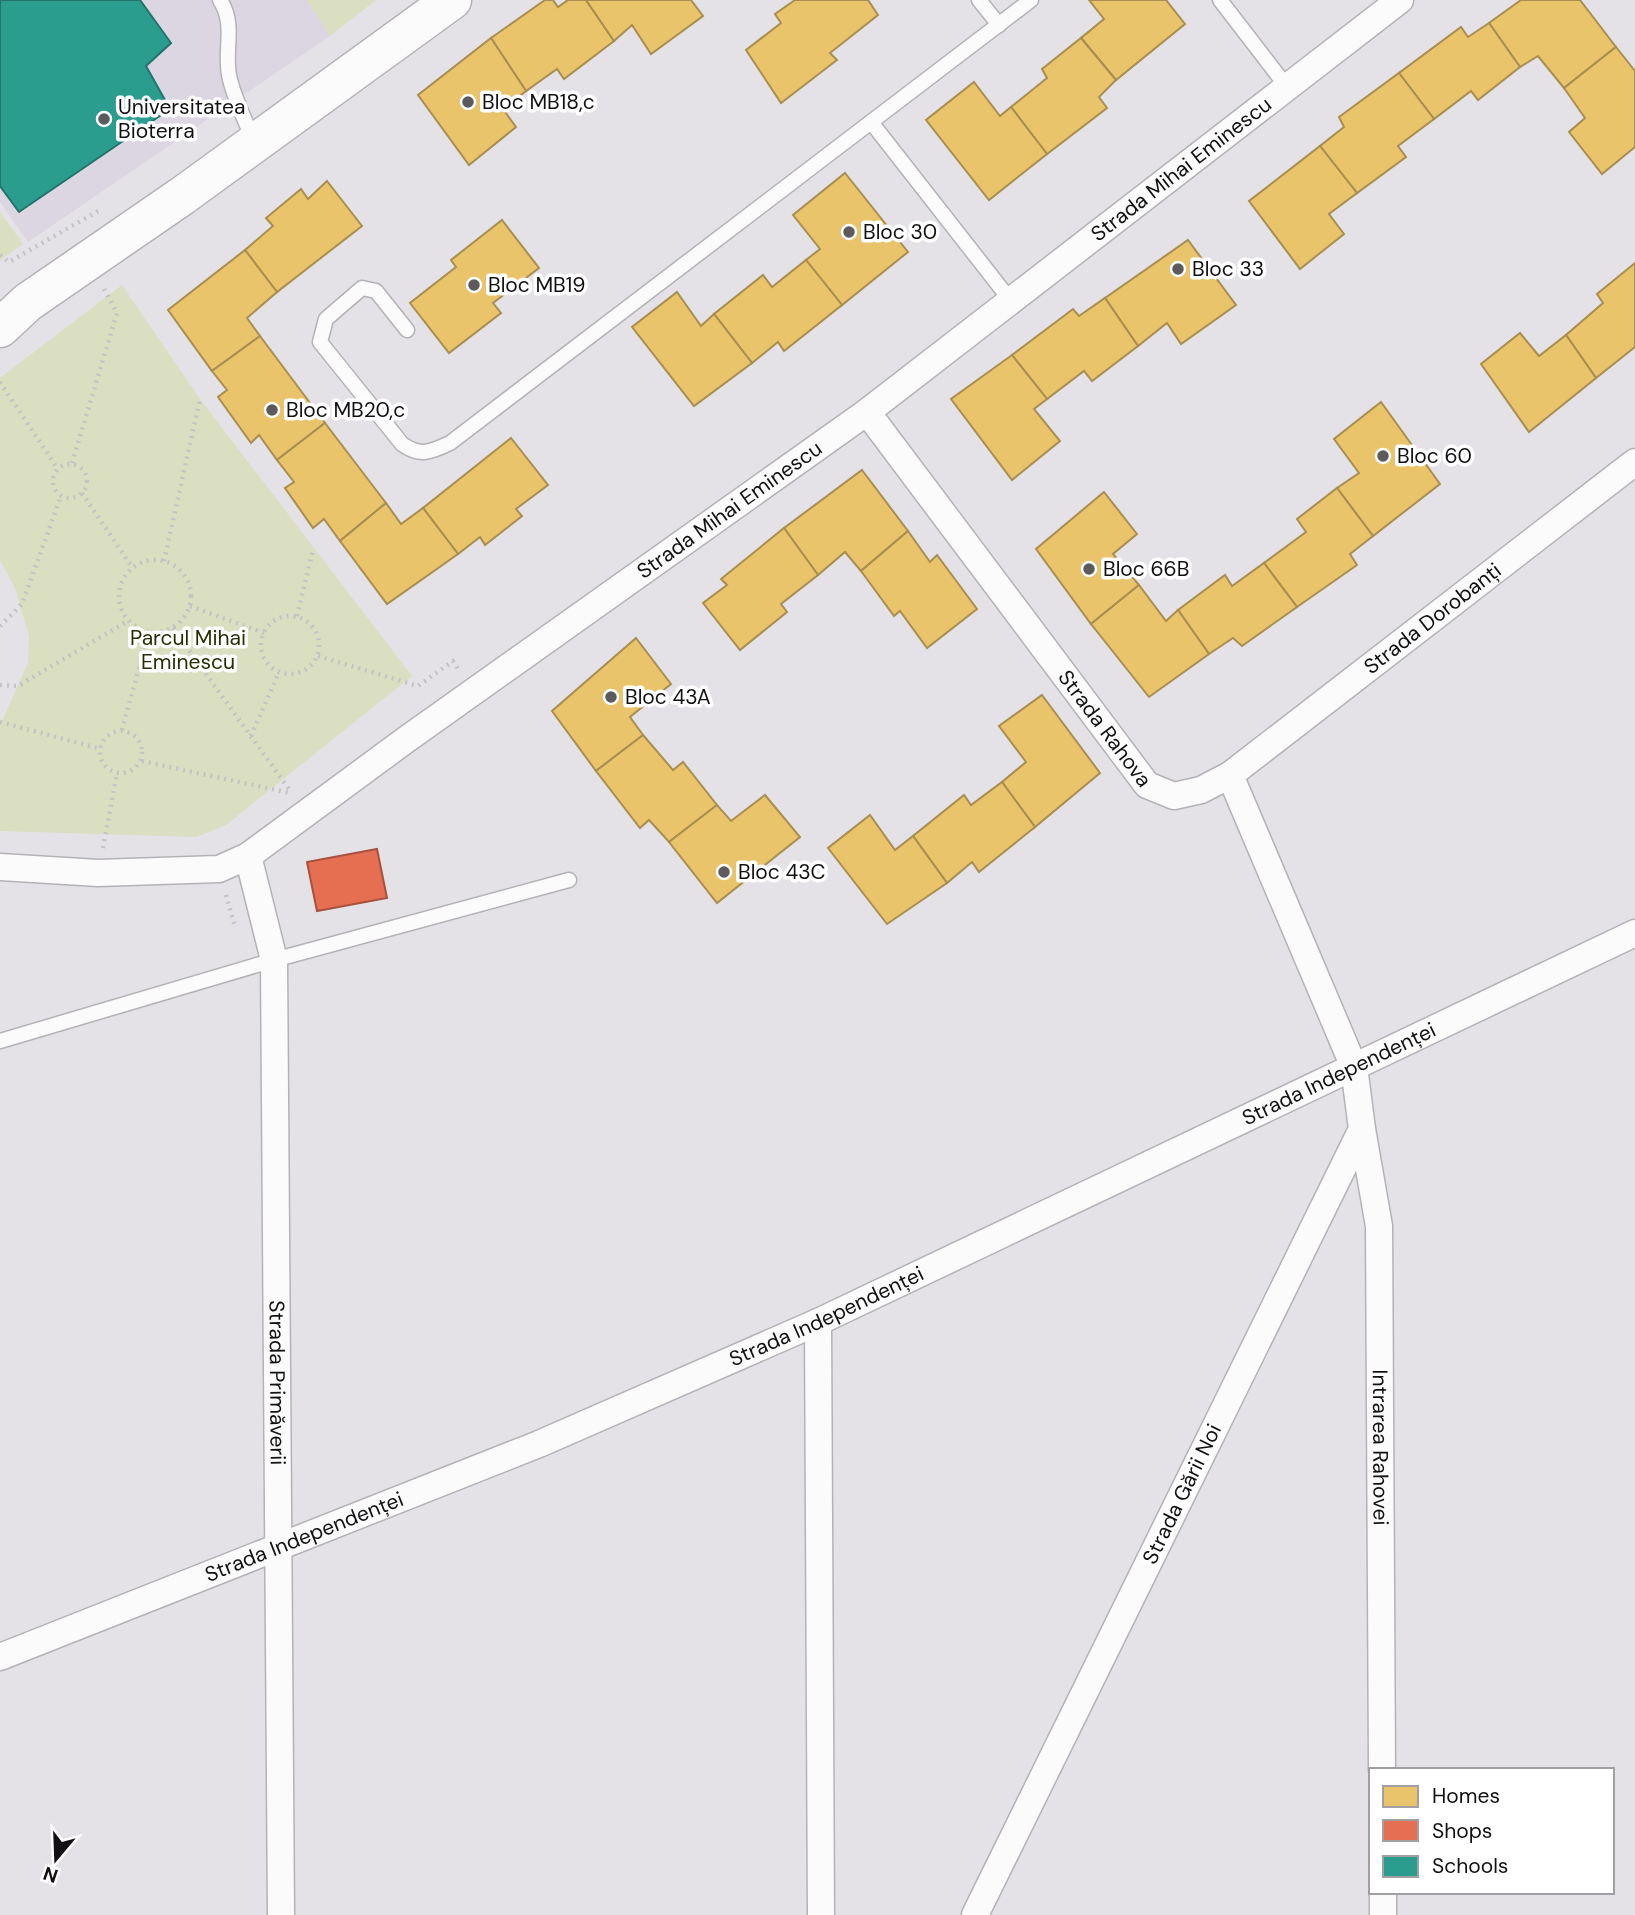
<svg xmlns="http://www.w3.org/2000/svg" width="1635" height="1915" font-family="'DM Sans',sans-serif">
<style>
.built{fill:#dbd6e1}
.green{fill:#d9dfc0}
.homes{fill:#e9c46a;stroke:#a88e50;stroke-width:2}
.shops{fill:#e76f51;stroke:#a7523e;stroke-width:2}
.schools{fill:#2a9d8f;stroke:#23736a;stroke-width:2}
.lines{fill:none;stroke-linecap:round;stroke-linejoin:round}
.lane-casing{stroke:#b4b2b6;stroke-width:17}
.street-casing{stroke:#b4b2b6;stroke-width:29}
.primary-casing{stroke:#b4b2b6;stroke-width:41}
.path{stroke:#c4c3c4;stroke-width:4.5;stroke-dasharray:2 5;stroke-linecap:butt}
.lane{stroke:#fbfbfb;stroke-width:14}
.street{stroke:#fbfbfb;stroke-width:26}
.primary{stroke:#fbfbfb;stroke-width:38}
.poi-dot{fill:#5c5a5d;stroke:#fff;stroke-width:2.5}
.labels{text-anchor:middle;stroke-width:7;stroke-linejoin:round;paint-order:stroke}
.poi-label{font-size:21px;fill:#121013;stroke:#fff;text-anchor:start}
.street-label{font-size:21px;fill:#121013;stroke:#fff}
.park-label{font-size:21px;fill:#282e03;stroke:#fff}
</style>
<rect width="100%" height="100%" fill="#e4e2e7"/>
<path class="built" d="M0 0H307L330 36 28 242 0 202Z"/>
<g class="green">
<path d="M307 0H376L330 36Z"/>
<path d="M0 212 23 244 0 260Z"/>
<path d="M122 285 200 399 412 676 226 825 196 837 0 831V726L28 663 29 636 15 588 0 560V378Z"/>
</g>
<g class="homes">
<path d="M545 0H553L558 7 568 0H586L614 41 564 79 557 69 526 91 491 38Z"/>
<path d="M586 0H691L703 16 651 54 632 25 614 41Z"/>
<path d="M795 0H868L878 15 830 53 837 60 781 103 746 50 781 23 775 14Z"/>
<path d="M1089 0H1166L1185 24 1116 80 1081 38 1104 19Z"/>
<path d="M1521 0H1580L1616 47 1564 88 1538 56 1520 67 1489 23Z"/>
<path d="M1489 23 1520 67 1478 100 1471 91 1434 119 1399 73 1461 27 1468 37Z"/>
<path d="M491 38 526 91 503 109 516 127 469 165 418 95Z"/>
<path d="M1081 38 1116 80 1099 97 1107 108 1047 154 1011 107 1047 78 1042 69Z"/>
<path d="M1616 47 1635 71V147L1602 174 1569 132 1585 118 1564 88Z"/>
<path d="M1399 73 1434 119 1398 146 1406 157 1357 193 1320 146 1344 127 1339 117Z"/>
<path d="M974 82 1000 116 1011 107 1047 154 989 200 926 120Z"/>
<path d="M1320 146 1357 193 1329 214 1344 234 1300 269 1249 201Z"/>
<path d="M845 173 908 252 842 305 806 260 820 249 793 215Z"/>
<path d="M327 181 362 226 277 292 245 250 273 226 266 218 301 189 308 199Z"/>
<path d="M502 220 539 268 493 303 501 313 449 353 410 303 456 267 451 260Z"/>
<path d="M1188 240 1236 305 1181 344 1167 323 1138 346 1105 298Z"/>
<path d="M245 250 277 292 247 318 260 336 212 371 168 310Z"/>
<path d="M806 260 842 305 784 351 778 342 752 363 714 314 763 275 772 287Z"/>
<path d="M1635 263V347L1596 378 1566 335 1603 303 1597 294Z"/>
<path d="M677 292 701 326 714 314 752 363 694 406 632 327Z"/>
<path d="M1105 298 1138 346 1092 381 1084 371 1047 399 1012 355 1073 309 1079 316Z"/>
<path d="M1520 333 1539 356 1566 335 1596 378 1529 432 1481 364Z"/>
<path d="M260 336 325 423 277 460 259 435 251 443 218 397 227 390 212 371Z"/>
<path d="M1012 355 1047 399 1034 409 1060 441 1012 480 951 399Z"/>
<path d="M1381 402 1440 484 1373 536 1337 488 1359 473 1334 439Z"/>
<path d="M325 423 386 503 340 541 324 519 313 528 285 488 294 482 277 460Z"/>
<path d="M511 438 548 485 516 509 522 516 485 545 480 537 458 554 423 508Z"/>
<path d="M862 470 908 531 861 571 845 552 818 575 784 528Z"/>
<path d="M1337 488 1373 536 1350 554 1357 565 1297 607 1264 563 1306 532 1297 519Z"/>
<path d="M1104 492 1137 534 1113 554 1139 585 1091 624 1036 549Z"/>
<path d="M386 503 401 524 423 508 458 554 387 604 340 541Z"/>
<path d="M784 528 818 575 781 604 787 612 740 650 703 603 727 585 721 579Z"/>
<path d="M908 531 930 562 937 555 977 609 927 648 900 611 894 616 861 571Z"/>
<path d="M1264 563 1297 607 1242 646 1233 638 1209 654 1178 610 1225 575 1232 586Z"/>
<path d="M1139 585 1166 621 1178 610 1209 654 1149 697 1091 624Z"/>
<path d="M636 638 671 684 630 717 643 735 596 771 552 711Z"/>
<path d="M1042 695 1100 773 1035 827 1002 782 1026 762 999 726Z"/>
<path d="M643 735 673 770 683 762 717 805 669 842 649 820 640 828 596 771Z"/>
<path d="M1002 782 1035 827 979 872 972 862 947 883 913 836 964 795 971 805Z"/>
<path d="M765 795 800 837 717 903 669 842 717 805 731 821Z"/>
<path d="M870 815 895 850 913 836 947 883 887 924 828 848Z"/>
</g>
<path class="shops" d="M377 849 387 898 317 911 307 862Z"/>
<path class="schools" d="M0 0H140L171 43 146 66 170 109 19 212 0 186Z"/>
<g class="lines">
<defs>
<g id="lane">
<path d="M220 0C236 25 224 48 229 75 233 97 246 121 254 142"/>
<path d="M979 0 999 25"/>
<path d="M1220 0 1287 87"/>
<path d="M871 122 1011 301"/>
<path d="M407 330 376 291 362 288 326 319 320 342 402 444C420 457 431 452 450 443L1031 0"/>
<path d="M0 1041 274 960 569 880"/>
</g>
<g id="street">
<path id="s1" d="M867 412 1147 785 1174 796 1201 790 1230 775 1354 1067 1362 1129 975 1915"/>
<path id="s2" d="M1230 775 1635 462"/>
<path id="s3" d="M248 856 274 960 281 1915"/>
<path id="s4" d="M0 867 98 873 219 869 248 856 407 739 867 412 1400 0"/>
<path id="s5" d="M1362 1129 1379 1226 1382 1770"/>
<path d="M818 1322 821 1915"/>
<path id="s6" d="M0 1657 539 1444 818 1322 1635 933"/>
<path d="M1383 1892V1915"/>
</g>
<path id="primary" d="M0 328 28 302 182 196 452 0"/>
</defs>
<use href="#lane" class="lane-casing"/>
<use href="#street" class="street-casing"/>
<use href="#primary" class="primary-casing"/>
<g class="path">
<path d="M0 255 9 262 98 211"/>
<path d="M0 382 57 468"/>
<path d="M72 463 117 313 104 289"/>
<circle cx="70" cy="481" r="17"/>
<path d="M82 493 132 567"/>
<circle cx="155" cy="596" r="36"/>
<path d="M164 561 200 399"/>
<path d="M190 606 264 633"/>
<path d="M297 616 313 550"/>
<circle cx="290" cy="645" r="29"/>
<path d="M0 626 22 604 61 496"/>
<path d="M173 628 291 792"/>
<path d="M318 656 418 686 453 661 458 669"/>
<path d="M0 685 18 686 128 621"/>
<path d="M0 722 101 749"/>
<path d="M122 730 149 632"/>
<circle cx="121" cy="752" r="21"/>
<path d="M251 736 279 672"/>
<path d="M142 761 290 793"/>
<path d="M103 848 117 773"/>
<path d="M226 895 235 927"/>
</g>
<use href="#lane" class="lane"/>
<use href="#street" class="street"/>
<use href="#primary" class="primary"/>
</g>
<g class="poi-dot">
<circle cx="468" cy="102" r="7"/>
<circle cx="104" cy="119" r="7"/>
<circle cx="849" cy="232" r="7"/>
<circle cx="1178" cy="269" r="7"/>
<circle cx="474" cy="285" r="7"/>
<circle cx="272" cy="410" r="7"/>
<circle cx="1383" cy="456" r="7"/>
<circle cx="1089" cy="569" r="7"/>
<circle cx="611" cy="697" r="7"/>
<circle cx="724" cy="872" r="7"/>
</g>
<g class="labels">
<g class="poi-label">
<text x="482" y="109">Bloc MB18,c</text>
<text x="118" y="114">Universitatea<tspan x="118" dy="24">Bioterra</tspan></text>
<text x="863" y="239">Bloc 30</text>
<text x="1192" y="276">Bloc 33</text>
<text x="488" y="292">Bloc MB19</text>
<text x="286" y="417">Bloc MB20,c</text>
<text x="1397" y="463">Bloc 60</text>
<text x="1103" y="576">Bloc 66B</text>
<text x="625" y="704">Bloc 43A</text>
<text x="738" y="879">Bloc 43C</text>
</g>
<g class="street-label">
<text dy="7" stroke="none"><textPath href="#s4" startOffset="1410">Strada Mihai Eminescu</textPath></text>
<text dy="7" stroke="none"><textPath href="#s4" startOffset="844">Strada Mihai Eminescu</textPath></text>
<text dy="7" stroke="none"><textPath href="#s2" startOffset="256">Strada Dorobanți</textPath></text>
<text dy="7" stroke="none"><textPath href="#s1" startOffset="396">Strada Rahova</textPath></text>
<text dy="7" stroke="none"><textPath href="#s6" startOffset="1461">Strada Independenței</textPath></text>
<text dy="7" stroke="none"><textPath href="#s6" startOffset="894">Strada Independenței</textPath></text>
<text dy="7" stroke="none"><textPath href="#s3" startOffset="530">Strada Primăverii</textPath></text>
<text dy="7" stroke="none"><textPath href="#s5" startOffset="320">Intrarea Rahovei</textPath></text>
<text transform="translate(1182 1494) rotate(-64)" y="7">Strada Gării Noi</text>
<text dy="7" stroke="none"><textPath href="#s6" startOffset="327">Strada Independenței</textPath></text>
</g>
<g class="park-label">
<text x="188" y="645">Parcul Mihai<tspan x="188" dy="24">Eminescu</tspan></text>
</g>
</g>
<rect x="1369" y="1768" width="245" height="126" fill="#ffffff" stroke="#a09fa1" stroke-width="2"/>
<rect x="1383" y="1786" width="35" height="21" fill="#e9c46a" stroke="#a09fa1" stroke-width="2"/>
<text x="1432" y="1803" font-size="21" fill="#121013">Homes</text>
<rect x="1383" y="1820" width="35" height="21" fill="#e76f51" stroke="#a09fa1" stroke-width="2"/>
<text x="1432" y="1838" font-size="21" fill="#121013">Shops</text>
<rect x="1383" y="1856" width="35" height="21" fill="#2a9d8f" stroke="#a09fa1" stroke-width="2"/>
<text x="1432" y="1873" font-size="21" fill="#121013">Schools</text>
<g transform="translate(56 1859) rotate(199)" stroke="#ffffff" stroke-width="5" paint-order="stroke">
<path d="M0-5L12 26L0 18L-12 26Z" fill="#121013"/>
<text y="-10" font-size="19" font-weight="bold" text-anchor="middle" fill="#121013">N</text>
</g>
</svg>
